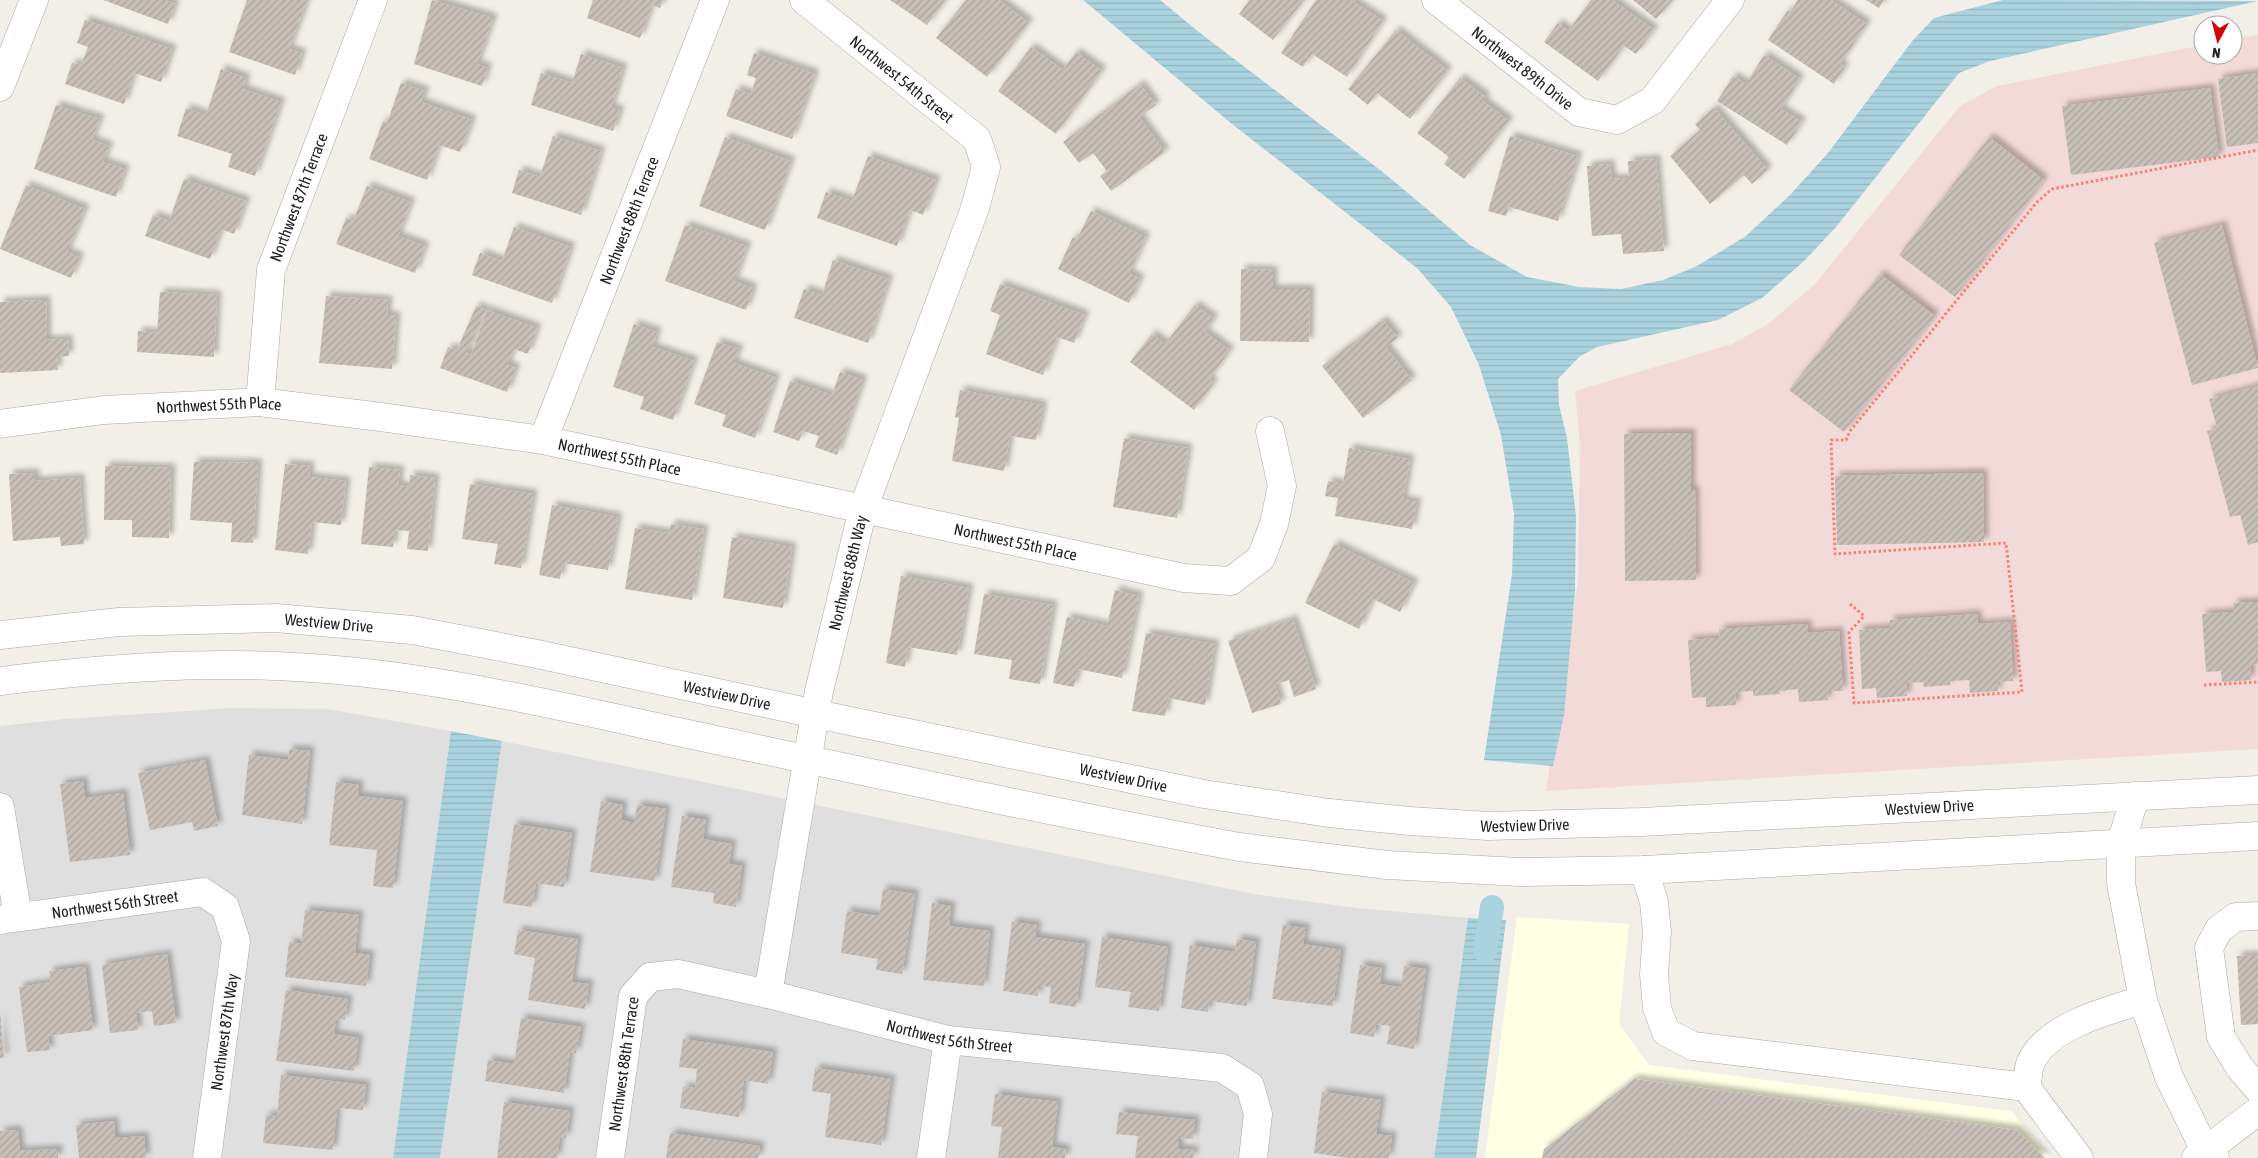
<svg xmlns="http://www.w3.org/2000/svg" width="2258" height="1158" font-family="'Asap Condensed',sans-serif">
<style>
.residential{fill:#e0dfdf}
.commercial{fill:#f2dad9}
.education{fill:#ffffe5}
.water{fill:url(#water-rules)}
.lines{fill:none;stroke-linecap:round;stroke-linejoin:round}
.canal{stroke:#aad3df;stroke-width:24}
.building{fill:url(#building-hatch);filter:url(#shadow)}
.minor-casing{stroke:#a9a9a9;stroke-width:29}
.path{stroke:#fa8072;stroke-width:3;stroke-dasharray:2.5 2.5;stroke-linecap:butt}
.minor{stroke:#fff;stroke-width:28}
.labels{text-anchor:middle;stroke-width:4;stroke-linejoin:round;paint-order:stroke}
.street-label{font-size:16px;fill:#222;stroke:#fff}
</style>
<defs>
<pattern id="water-rules" width="6" height="5" patternUnits="userSpaceOnUse" patternTransform="scale(1.25)"><rect width="6" height="5" fill="#aad3df"/><path d="M0 2.5h6" fill="none" stroke="#92b5bf"/></pattern>
<pattern id="building-hatch" width="6" height="6" patternUnits="userSpaceOnUse" patternTransform="scale(1.25)"><rect width="6" height="6" fill="#c7bfb8"/><path d="M-1 1l2-2M0 6l6-6M5 7l2-2" fill="none" stroke="#aba49e"/></pattern>
<filter id="shadow"><feDropShadow dx="4.5" dy="-4.5" stdDeviation="2.5" flood-color="#0004"/></filter>
</defs>
<rect width="100%" height="100%" fill="#f2efe9"/>
<g class="residential">
<path d="M232 708 327 709 451 731 393 1158H0V726L65 719Z"/>
<path d="M502 741 1254 894 1357 908 1468 918 1434 1158H440Z"/>
</g>
<path class="commercial" d="M2258 35V749L1546 791 1578 580 1580 444 1575 391 1732 344 1768 324 1814 285 1960 106 1997 86 2203 45V55H2233V39Z"/>
<path class="education" d="M1517 917 1629 924 1619 1024 1649 1065 2011 1111 2051 1158H1485Z"/>
<g class="water">
<path d="M1083 0H1160L1200 33 1384 173 1470 245 1527 277 1579 287 1621 289 1663 280 1697 266 1746 236 1790 195 1828 153 1913 40 1934 18 2003 0 2258 1 1990 61 1959 73 1836 227 1804 261 1762 298 1718 320 1597 347 1579 357 1558 379 1559 405 1567 438 1576 516 1575 591 1564 715 1553 766 1484 760 1512 574 1514 513 1501 435 1479 365 1451 307 1417 268 1232 124Z"/>
<path d="M451 731 502 741 440 1158H393Z"/>
<path d="M1468 918 1506 920 1476 1158H1434Z"/>
</g>
<g class="lines">
<path class="canal" d="M1485 951 1492 907"/>
</g>
<g class="building">
<path d="M103 0H165L175 4 168 24Z"/>
<path d="M247 0H307L289 49 302 53 295 75 229 52Z"/>
<path d="M432 0 493 18 477 64 488 68 482 86 414 64Z"/>
<path d="M593 0H663L660 8 652 5 640 38 587 18Z"/>
<path d="M890 0H945L927 25Z"/>
<path d="M966 0H999L1029 23 987 77 936 38Z"/>
<path d="M1247 0H1304L1273 40 1239 14 1249 1Z"/>
<path d="M1316 0H1355L1354 2 1383 21 1347 77 1312 54 1303 67 1281 53Z"/>
<path d="M1591 0H1612L1654 30 1636 54 1624 46 1598 81 1544 42 1558 23 1568 31Z"/>
<path d="M1633 0H1673L1656 19Z"/>
<path d="M1798 0H1831L1867 24 1840 64 1845 67 1834 84 1768 40 1788 10 1790 12Z"/>
<path d="M1866 0H1884L1879 8Z"/>
<path d="M85 20 172 49 161 82 134 73 124 104 65 84 72 63 81 65 88 47 77 43Z"/>
<path d="M1396 30 1448 71 1410 119 1377 93 1368 105 1348 89Z"/>
<path d="M1031 47 1063 70 1076 52 1102 71 1056 134 998 91Z"/>
<path d="M754 53 815 74 792 139 726 116 736 89 751 94 756 78 747 75Z"/>
<path d="M581 54 623 68 611 108 620 110 613 131 531 105 541 73 572 83Z"/>
<path d="M1764 55 1800 79 1781 109 1802 122 1787 145 1717 101 1733 76 1746 84Z"/>
<path d="M221 69 246 78 243 89 281 102 255 176 228 167 232 154 177 136 186 108 206 115Z"/>
<path d="M2258 73V143L2227 147 2218 79Z"/>
<path d="M1460 78 1486 97 1483 101 1509 121 1464 179 1444 164 1449 157 1417 133Z"/>
<path d="M401 83 425 91 421 102 472 120 460 152 439 145 427 180 369 159 383 121 387 123Z"/>
<path d="M1140 84 1156 105 1139 117 1165 152 1111 191 1100 176 1107 171 1093 153 1079 163 1063 142Z"/>
<path d="M2210 88 2219 157 2071 175 2062 106Z"/>
<path d="M56 105 100 119 92 140 109 146 103 162 125 169 116 197 34 169Z"/>
<path d="M1714 108 1768 170 1752 184 1744 175 1710 204 1670 156 1700 130 1695 124Z"/>
<path d="M553 136 601 151 581 215 512 193 519 170 540 177Z"/>
<path d="M1510 136 1578 156 1558 221 1509 207 1506 216 1488 211Z"/>
<path d="M725 137 791 161 765 230 699 206Z"/>
<path d="M1989 137 2044 180 1955 297 1899 255Z"/>
<path d="M868 156 936 180 923 215 910 210 897 246 817 218 826 192 852 201Z"/>
<path d="M1656 159 1664 251 1623 254 1621 234 1592 236 1587 166 1610 164 1612 179 1629 178 1628 161Z"/>
<path d="M184 179 246 201 234 234 221 229 210 259 145 236 153 215 169 221Z"/>
<path d="M26 185 85 209 67 252 80 257 71 278 0 249Z"/>
<path d="M367 186 411 202 398 236 425 246 415 273 336 244 346 218 353 221Z"/>
<path d="M1091 211 1146 237 1129 273 1140 279 1129 303 1058 269 1073 237 1077 239Z"/>
<path d="M685 225 747 246 734 281 753 288 746 310 665 281Z"/>
<path d="M2222 225 2258 368 2192 385 2154 243Z"/>
<path d="M514 227 571 247 552 303 472 275 480 253 502 261Z"/>
<path d="M833 260 889 279 868 343 794 318 804 289 822 295Z"/>
<path d="M1241 269 1273 270V289H1310L1309 342 1240 341Z"/>
<path d="M1880 274 1935 316 1844 432 1789 390Z"/>
<path d="M1000 284 1085 315 1074 343 1057 337 1043 375 986 354 1000 315 990 311Z"/>
<path d="M160 292 217 295 214 357 137 352 138 331 157 333Z"/>
<path d="M326 296 388 300 387 315 396 316 392 369 319 363Z"/>
<path d="M46 300 47 340 68 339 69 356 57 357 58 370 0 373V302Z"/>
<path d="M1195 305 1214 319 1205 332 1230 351 1209 379 1214 383 1194 410 1130 362 1152 334 1165 344Z"/>
<path d="M476 306 486 310 467 353 471 355 487 310 537 328 528 354 514 349 507 365 516 368 507 392 440 368 448 347 457 350Z"/>
<path d="M1383 320 1398 338 1386 347 1412 380 1363 418 1322 366Z"/>
<path d="M634 324 657 332 653 347 694 361 673 420 640 409 644 397 613 387Z"/>
<path d="M717 342 739 349 734 363 776 378 755 438 722 426 726 415 694 404Z"/>
<path d="M840 372 863 380 837 455 815 447 819 436 803 431 799 441 773 432 790 381 832 395Z"/>
<path d="M2258 386V542L2248 545 2240 515 2230 517 2207 431 2217 428 2209 399Z"/>
<path d="M960 390 1043 405 1036 440 1010 436 1004 471 952 461 959 418 955 417Z"/>
<path d="M1691 433V490H1695L1696 580 1625 581 1624 434Z"/>
<path d="M1124 438 1188 448 1177 518 1113 507Z"/>
<path d="M1349 448 1410 459 1403 500 1417 502 1412 529 1335 516 1338 498 1325 496 1328 481 1343 484Z"/>
<path d="M194 462 258 463 253 543 231 542 232 523 190 520Z"/>
<path d="M285 464 310 466 309 477 346 481 341 525 312 522 308 554 275 550Z"/>
<path d="M105 466 171 468 169 538 132 537V520H104Z"/>
<path d="M369 467 400 470 398 485 409 487 410 475 435 478 428 551 407 549 409 531 395 530 393 547 361 544Z"/>
<path d="M35 473V481L80 478 84 544 61 546 60 537 13 541 9 474Z"/>
<path d="M1983 473 1984 542 1837 545 1835 476Z"/>
<path d="M470 484 533 494 521 568 494 564 498 544 462 539Z"/>
<path d="M552 505 618 517 608 570 563 563 560 579 539 575Z"/>
<path d="M671 524 704 529 692 600 625 589 635 528 669 533Z"/>
<path d="M732 537 792 547 783 608 723 598Z"/>
<path d="M1334 544 1414 583 1400 612 1373 599 1359 629 1305 603Z"/>
<path d="M901 576 969 588 957 655 908 647 905 667 886 663Z"/>
<path d="M1115 590 1139 596 1122 678 1078 669 1074 687 1053 683 1067 617 1107 626Z"/>
<path d="M984 594 1053 605 1040 684 1009 679 1012 660 974 654Z"/>
<path d="M2258 602V664L2250 665 2251 680 2222 682 2221 671 2206 672 2202 614 2234 612 2233 603Z"/>
<path d="M1977 614 1978 624 2010 622 2013 681 1998 682V691L1970 693 1969 680 1950 681V685L1924 687 1923 682 1906 683 1907 696 1877 698 1876 688 1862 689 1859 630 1890 628V620Z"/>
<path d="M1293 619 1316 689 1294 697 1289 680 1275 684 1281 704 1252 713 1228 641Z"/>
<path d="M1807 624 1808 633 1839 631 1843 691H1827L1828 700 1799 702 1798 689 1779 691 1780 694 1753 696V691L1735 692 1736 705 1706 707V697L1692 698 1688 640 1720 638 1719 629Z"/>
<path d="M1146 633 1215 644 1205 705 1168 698 1165 716 1132 711Z"/>
<path d="M289 749 310 751 302 824 242 815 249 755 288 760Z"/>
<path d="M205 760 218 826 194 831 192 822 150 830 138 773Z"/>
<path d="M83 781 85 798 123 793 130 855 70 862 60 784Z"/>
<path d="M336 782 359 785 358 796 403 801 393 888 373 886 377 850 329 845Z"/>
<path d="M601 801 623 805 621 820 634 823 637 805 666 809 655 881 590 872Z"/>
<path d="M682 816 706 820 703 839 732 844 729 864 742 866 736 907 713 903 714 893 671 887Z"/>
<path d="M514 824 572 833 564 887 536 883 532 907 503 903Z"/>
<path d="M883 889 915 894 902 974 876 970 878 959 841 953 847 911 879 916Z"/>
<path d="M932 903 951 906 949 926 990 931 984 986 923 980Z"/>
<path d="M305 910 359 915 355 953 370 955 366 986 285 977 289 942 301 944Z"/>
<path d="M1012 922 1037 925 1035 937 1085 944 1076 1007 1049 1003 1051 987 1039 986 1038 996 1003 991Z"/>
<path d="M1283 925 1306 928 1303 944 1341 950 1333 1006 1272 999Z"/>
<path d="M518 930 578 939 572 982 589 984 585 1009 528 1000 535 958 514 954Z"/>
<path d="M1102 937 1168 947 1159 1011 1128 1007 1131 992 1095 987Z"/>
<path d="M1237 939 1256 942 1247 1006 1209 1001 1208 1012 1181 1008 1190 945 1235 952Z"/>
<path d="M167 954 176 1023 154 1026 152 1011 136 1013 138 1030 110 1033 102 965Z"/>
<path d="M2258 955V1024L2241 1025 2237 956Z"/>
<path d="M1360 965 1382 968 1380 984 1401 987 1404 966 1426 969 1414 1049 1387 1044 1390 1026 1376 1024 1374 1037 1350 1033Z"/>
<path d="M85 967 93 1030 48 1036 50 1050 27 1052 19 987 51 982 49 971Z"/>
<path d="M286 990 348 999 345 1020 336 1019 334 1034 359 1038 354 1071 276 1061Z"/>
<path d="M0 1011 4 1058H0Z"/>
<path d="M521 1018 581 1027 576 1053 570 1052 564 1093 485 1081 488 1060 514 1064Z"/>
<path d="M683 1039 773 1052 768 1084 744 1080 739 1117 680 1108 683 1087 695 1088 697 1069 679 1067Z"/>
<path d="M815 1068 891 1079 881 1145 825 1137 831 1094 812 1091Z"/>
<path d="M281 1075 366 1085 363 1110 337 1108 333 1150 263 1143 266 1115 277 1116Z"/>
<path d="M1634 1079 2017 1130 2045 1158H1542L1544 1149Z"/>
<path d="M1322 1092 1381 1100 1376 1134 1392 1136 1389 1158H1348L1314 1153Z"/>
<path d="M995 1094 1058 1102 1052 1147 1066 1149 1065 1158H998L1002 1127 991 1126Z"/>
<path d="M504 1102 570 1111 566 1138 560 1137 557 1158H497Z"/>
<path d="M1119 1112 1195 1120 1193 1139 1179 1138 1178 1149 1194 1150 1193 1158H1135L1138 1136 1116 1134Z"/>
<path d="M114 1121 115 1138 144 1136 146 1158H79L76 1125Z"/>
<path d="M18 1130 20 1151 58 1149V1158H0V1131Z"/>
<path d="M670 1133 760 1146 758 1158H666Z"/>
</g>
<g class="lines">
<defs>
<g id="minor">
<path id="s1" d="M1436 0 1579 112 1617 120 1652 101 1730 0"/>
<path d="M0 87 34 0"/>
<path id="s2" d="M260 402 271 270 373 0"/>
<path id="s3" d="M0 424 104 410 260 402 381 417 543 440 1184 578 1231 581 1261 558 1274 524 1282 486 1270 431"/>
<path id="s4" d="M543 440 715 0"/>
<path id="s5" d="M0 635 119 622 276 618 412 630 537 654 816 714 1204 794 1329 813 1410 821 1488 826 1641 822 2258 790"/>
<path d="M0 681C98 669 197 661 296 667 428 674 559 706 688 734 871 773 1055 813 1239 847L1387 865 1520 872 1644 870 2258 836"/>
<path d="M2135 796 2121 844V883L2143 1000 2169 1077 2200 1140 2215 1158"/>
<path d="M0 807 18 917"/>
<path d="M1644 870 1654 902 1657 932 1654 974 1657 1008 1666 1032 1693 1046 2026 1087"/>
<path d="M2258 916 2236 917 2219 929 2209 948 2221 1037 2240 1068 2258 1089"/>
<path id="s6" d="M0 920 203 892 225 907 236 941 207 1158"/>
<path id="s7" d="M768 994 819 691 863 509 975 208 986 167 977 139 804 0"/>
<path id="s8" d="M610 1158 633 996 650 977 678 974 768 994 948 1040 1222 1068 1250 1086 1258 1114 1253 1158"/>
<path d="M931 1158 948 1040"/>
<path d="M2079 1158 2026 1087C2028 1080 2028 1071 2030 1064 2045 1027 2108 1010 2143 1000"/>
<path d="M2196 1158 2258 1111"/>
</g>
</defs>
<use href="#minor" class="minor-casing"/>
<g class="path">
<path d="M1850 604 1864 616 1849 632 1854 703 2022 692 2006 543 1835 554 1831 440H1846L1850 431 2037 202 2052 189 2258 150"/>
<path d="M2204 685 2258 682"/>
</g>
<use href="#minor" class="minor"/>
</g>
<g class="labels">
<g class="street-label">
<text dy="6" stroke="none"><textPath href="#s1" startOffset="110">Northwest 89th Drive</textPath></text>
<text transform="translate(902 79) rotate(39)" y="6">Northwest 54th Street</text>
<text dy="6" stroke="none"><textPath href="#s2" startOffset="210">Northwest 87th Terrace</textPath></text>
<text dy="6" stroke="none"><textPath href="#s4" startOffset="236">Northwest 88th Terrace</textPath></text>
<text dy="6" stroke="none"><textPath href="#s3" startOffset="220">Northwest 55th Place</textPath></text>
<text dy="6" stroke="none"><textPath href="#s3" startOffset="625">Northwest 55th Place</textPath></text>
<text dy="6" stroke="none"><textPath href="#s3" startOffset="1030">Northwest 55th Place</textPath></text>
<text dy="6" stroke="none"><textPath href="#s7" startOffset="429">Northwest 88th Way</textPath></text>
<text dy="6" stroke="none"><textPath href="#s5" startOffset="330">Westview Drive</textPath></text>
<text dy="6" stroke="none"><textPath href="#s5" startOffset="735">Westview Drive</textPath></text>
<text dy="6" stroke="none"><textPath href="#s5" startOffset="1140">Westview Drive</textPath></text>
<text dy="6" stroke="none"><textPath href="#s5" startOffset="1950">Westview Drive</textPath></text>
<text dy="6" stroke="none"><textPath href="#s5" startOffset="1545">Westview Drive</textPath></text>
<text dy="6" stroke="none"><textPath href="#s6" startOffset="116">Northwest 56th Street</textPath></text>
<text transform="translate(224 1032) rotate(-82)" y="6">Northwest 87th Way</text>
<text dy="6" stroke="none"><textPath href="#s8" startOffset="496">Northwest 56th Street</textPath></text>
<text dy="6" stroke="none"><textPath href="#s8" startOffset="95">Northwest 88th Terrace</textPath></text>
</g>
</g>
<g transform="translate(2218 40) rotate(187)"><circle r="24" fill="#ffffff" stroke="#a7a7a7"/>
<path d="M0-4L9 19L0 12L-9 19Z" fill="#d40000"/>
<text y="-8" font-size="14" font-weight="bold" text-anchor="middle" fill="#222222">N</text>
</g>
</svg>
